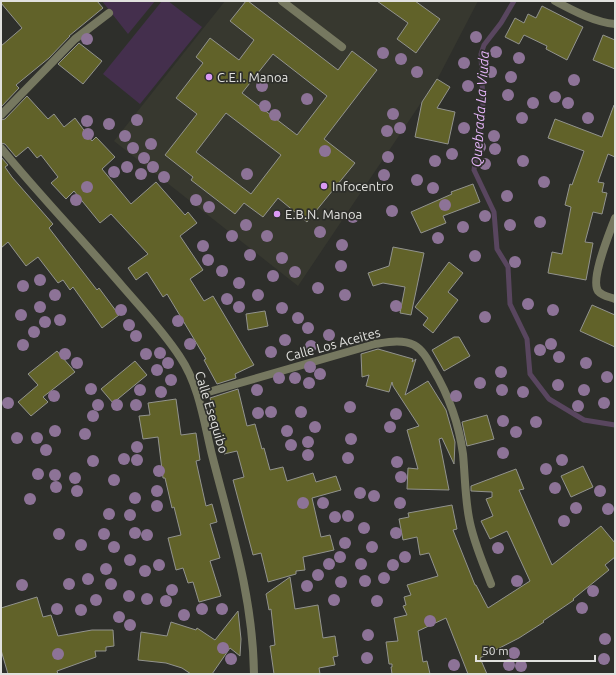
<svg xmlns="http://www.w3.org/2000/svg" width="616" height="675" font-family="Ubuntu,sans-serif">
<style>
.built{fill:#37382f}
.green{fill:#442f4d}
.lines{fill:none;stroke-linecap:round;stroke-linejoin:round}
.stream{stroke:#59465f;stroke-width:5}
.building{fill:#616229;stroke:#92938e;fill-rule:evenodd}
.service{stroke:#767860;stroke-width:8}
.minor{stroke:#767860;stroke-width:8}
.tree{fill:#8d7397}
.poi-dot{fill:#db99f5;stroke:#2e2f2b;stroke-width:1.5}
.labels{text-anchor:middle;stroke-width:3.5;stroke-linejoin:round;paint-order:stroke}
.poi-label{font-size:13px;fill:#e1e1de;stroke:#2e2f2b;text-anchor:start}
.street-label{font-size:13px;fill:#e1e1de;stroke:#2e2f2b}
.water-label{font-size:14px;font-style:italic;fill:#e6b5fa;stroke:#2e2f2b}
</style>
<rect width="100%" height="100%" fill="#2e2f2b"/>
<path class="built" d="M225 1H478L439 76 298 286 114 141Z"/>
<g class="green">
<path d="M102 1H155L128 34Z"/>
<path d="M162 1H168L202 27 140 104 103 74Z"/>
</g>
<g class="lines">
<path class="stream" d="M514 1 501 23 484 45 481 54 483 104 474 170 494 212 497 249 508 267 510 304 527 339 530 374 549 399 584 420 615 425"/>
</g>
<g class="building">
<path d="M1 1H97L103 8 69 36H70L49 58 16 85 19 88 1 107V46L22 28 1 3Z"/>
<path d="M246 1H248L338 70 352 51 377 70 324 139 355 163 307 222 278 198 263 217 244 203 235 214 191 180 193 177 165 155 197 114 176 98 203 63 196 57 210 38 239 60 254 40 230 21ZM273 54 327 96 297 135 242 93ZM226 113 281 155 251 194 196 152Z"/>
<path d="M377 1H415L440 19 416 53 397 39 408 23Z"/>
<path d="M542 6 583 27 567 60 546 49 547 46 524 35 519 44 505 37 515 18 524 23 528 14 536 18Z"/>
<path d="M603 35 615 40V69L593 60Z"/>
<path d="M79 43 102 61 83 84 58 64Z"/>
<path d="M437 79 450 87 437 108 455 112 448 144 415 137 422 102Z"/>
<path d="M27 96 48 119 54 114 64 127 75 118 92 141 96 137 115 157 102 169 131 204 156 182 185 215 188 212 197 223 180 236 203 270 190 279 204 301 213 296 254 365 235 374 236 378 217 384 204 360 206 359 167 294 163 297 147 272 136 280 128 268 148 254 111 214 100 223 74 191 66 199 51 183 58 177 41 155 37 158 28 147 16 157 5 144 1 143V120L5 119Z"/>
<path d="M614 105H615V157L608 154 598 182 604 183 602 192 607 193 602 214 593 212 585 242 593 243 586 280 548 273 552 252 562 254 571 207 565 205 570 184 572 185 584 151 548 138 555 119 602 137Z"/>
<path d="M1 157 8 165 5 167 12 177 53 224 49 228 97 290 99 288 119 315 102 328 73 287 70 290 63 280 58 283 38 257 26 266 8 242 1 248Z"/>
<path d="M473 184 480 202 443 216 446 223 421 233 411 212 452 194 451 192Z"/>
<path d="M393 247 424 253 411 315 400 313 405 287 383 283 373 286 368 273 389 266Z"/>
<path d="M449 262 463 273 448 292 458 300 433 333 423 325 428 318 415 307Z"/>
<path d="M592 305 615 315V347L580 331Z"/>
<path d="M265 311 268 326 248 330 246 314Z"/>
<path d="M454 337H459L470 356 444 371 432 350Z"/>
<path d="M378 349 413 359 412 362 416 359 405 395 428 381 446 410 455 442 454 464 442 438 439 439 449 490 407 489 408 468 418 469 407 430 419 426 393 386 392 382 389 392 366 386 369 375 362 377 361 354Z"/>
<path d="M57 351 75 372 43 397 48 402 31 416 18 402 38 385 28 374Z"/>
<path d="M135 361 147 375 113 403 101 389Z"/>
<path d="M238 389 247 426 255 424 262 449 264 448 270 470 283 467 287 481 313 473 316 482 336 476 341 490 312 498 321 537 330 535 334 550 303 557 305 570 296 571V574L268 582 261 553 253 555 233 480 244 477 237 451 224 454 210 398Z"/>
<path d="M176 399 181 435 196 433 200 460 196 461 206 506 212 504 217 522 210 524 220 558 210 561 221 596 199 602 193 582 188 583 183 568 176 570 168 538 181 535 174 507 172 508 165 478H163L158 437 143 439 139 416 150 415 148 403Z"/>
<path d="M487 415 494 439 467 446 462 422Z"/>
<path d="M583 466 593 487 571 497 561 476Z"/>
<path d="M516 469 524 489 519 490 552 565 601 526 615 543V557L605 565 609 570 573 599 574 600 543 621 544 622 519 638 480 658 487 674H468L446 618 418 631 423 662 427 661 430 674H392L391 667H392V664H389L386 642 398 641 394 618 407 615 403 606 406 605 404 597 411 595 407 585 438 576 429 553 420 555 417 537 403 540 399 519 409 517 408 513 452 505 457 529 453 530 475 585H476L488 608 530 581 507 531 490 539 481 521 493 516 486 499 492 497V492L471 491V486Z"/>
<path d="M290 577 295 609 318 605 323 638 335 636 338 656 333 657 335 665 319 668 320 674H274L270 646 275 645 271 609 269 610 266 594Z"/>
<path d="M37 597 43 617 51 615 58 636 92 630H113L114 646 106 647V651H95L96 657 57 671 58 674H8L1 650V608Z"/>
<path d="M238 611 241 639 240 656 230 648 212 674H191L182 668 166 663 138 660 141 632 167 636 171 622 196 630 197 628 215 640Z"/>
</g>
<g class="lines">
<path class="service" d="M282 1 342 47"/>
<g class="minor">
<path d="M555 1C574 11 594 22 615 24"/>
<path d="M1 115 75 39 109 13"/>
<path d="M1 148C40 196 83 240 123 287 143 310 164 332 180 357 199 385 204 422 212 455 231 529 253 597 254 674"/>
<path d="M615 218C610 232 590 279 598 291 602 296 610 297 615 299"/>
<path d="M198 395 375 344C388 342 402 339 414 345 423 350 428 360 433 369 448 394 459 425 463 454 465 475 465 497 469 518 473 541 483 563 491 584"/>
</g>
</g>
<g class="tree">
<circle cx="476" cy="37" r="6"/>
<circle cx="87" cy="39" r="6"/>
<circle cx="496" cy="52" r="6"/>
<circle cx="383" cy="53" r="6"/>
<circle cx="519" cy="58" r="6"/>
<circle cx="401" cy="59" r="6"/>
<circle cx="464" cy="63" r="6"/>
<circle cx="417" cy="72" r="6"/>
<circle cx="491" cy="72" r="6"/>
<circle cx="511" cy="77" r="6"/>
<circle cx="574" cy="80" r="6"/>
<circle cx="262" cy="86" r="6"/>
<circle cx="468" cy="86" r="6"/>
<circle cx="508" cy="95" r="6"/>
<circle cx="555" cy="97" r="6"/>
<circle cx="307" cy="99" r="6"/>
<circle cx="533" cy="103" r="6"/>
<circle cx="568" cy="103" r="6"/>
<circle cx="265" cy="106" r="6"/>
<circle cx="393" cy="114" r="6"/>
<circle cx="275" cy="115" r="6"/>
<circle cx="522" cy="118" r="6"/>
<circle cx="588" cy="118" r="6"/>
<circle cx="137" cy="120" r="6"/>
<circle cx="87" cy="121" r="6"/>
<circle cx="109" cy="124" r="6"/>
<circle cx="400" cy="128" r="6"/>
<circle cx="464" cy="128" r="6"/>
<circle cx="387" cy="131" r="6"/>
<circle cx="88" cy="134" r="6"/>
<circle cx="125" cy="136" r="6"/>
<circle cx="494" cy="136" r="6"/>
<circle cx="151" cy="144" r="6"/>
<circle cx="480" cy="147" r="6"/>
<circle cx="133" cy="148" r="6"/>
<circle cx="495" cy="149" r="6"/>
<circle cx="325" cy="151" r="6"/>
<circle cx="452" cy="154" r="6"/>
<circle cx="388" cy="157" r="6"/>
<circle cx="144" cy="158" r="6"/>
<circle cx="435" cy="161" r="6"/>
<circle cx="523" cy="161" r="6"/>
<circle cx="485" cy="164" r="6"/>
<circle cx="127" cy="167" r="6"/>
<circle cx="153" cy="167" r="6"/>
<circle cx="114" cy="172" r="6"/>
<circle cx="141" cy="174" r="6"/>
<circle cx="247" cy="174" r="6"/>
<circle cx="384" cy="175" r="6"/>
<circle cx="164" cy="177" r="6"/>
<circle cx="417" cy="180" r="6"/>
<circle cx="544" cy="182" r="6"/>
<circle cx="87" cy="187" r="6"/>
<circle cx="433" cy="188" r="6"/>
<circle cx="507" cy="196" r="6"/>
<circle cx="76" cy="200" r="6"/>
<circle cx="196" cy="200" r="6"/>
<circle cx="445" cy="205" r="6"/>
<circle cx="209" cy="207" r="6"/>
<circle cx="392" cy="211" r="6"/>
<circle cx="485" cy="216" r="6"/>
<circle cx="353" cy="217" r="6"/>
<circle cx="540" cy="222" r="6"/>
<circle cx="246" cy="225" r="6"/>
<circle cx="510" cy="225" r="6"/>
<circle cx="463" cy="227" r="6"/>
<circle cx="320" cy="232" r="6"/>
<circle cx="232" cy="236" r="6"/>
<circle cx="267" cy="236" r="6"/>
<circle cx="438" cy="238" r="6"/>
<circle cx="342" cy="245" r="6"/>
<circle cx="203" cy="246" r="6"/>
<circle cx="250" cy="255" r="6"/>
<circle cx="475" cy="256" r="6"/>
<circle cx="282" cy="258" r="6"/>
<circle cx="208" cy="260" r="6"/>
<circle cx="515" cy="262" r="6"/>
<circle cx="341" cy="266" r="6"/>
<circle cx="222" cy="271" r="6"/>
<circle cx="295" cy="272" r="6"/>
<circle cx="273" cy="276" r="6"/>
<circle cx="40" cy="280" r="6"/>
<circle cx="239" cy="283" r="6"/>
<circle cx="23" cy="286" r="6"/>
<circle cx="318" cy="288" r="6"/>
<circle cx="55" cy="295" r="6"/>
<circle cx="258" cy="295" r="6"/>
<circle cx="345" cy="295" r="6"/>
<circle cx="227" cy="299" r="6"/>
<circle cx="528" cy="304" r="6"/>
<circle cx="396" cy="306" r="6"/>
<circle cx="40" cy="307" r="6"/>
<circle cx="239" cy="307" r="6"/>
<circle cx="282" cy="308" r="6"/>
<circle cx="121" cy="310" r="6"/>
<circle cx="553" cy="310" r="6"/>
<circle cx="21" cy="315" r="6"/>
<circle cx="485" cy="317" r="6"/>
<circle cx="298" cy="318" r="6"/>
<circle cx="60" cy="320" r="6"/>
<circle cx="178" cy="321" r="6"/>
<circle cx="45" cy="322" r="6"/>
<circle cx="129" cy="325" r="6"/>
<circle cx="308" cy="328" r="6"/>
<circle cx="34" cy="332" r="6"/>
<circle cx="329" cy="335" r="6"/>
<circle cx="136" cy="336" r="6"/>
<circle cx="285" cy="340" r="6"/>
<circle cx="190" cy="344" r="6"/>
<circle cx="551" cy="344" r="6"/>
<circle cx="23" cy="345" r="6"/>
<circle cx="311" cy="346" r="6"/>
<circle cx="540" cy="350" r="6"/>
<circle cx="271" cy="352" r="6"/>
<circle cx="160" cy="353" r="6"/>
<circle cx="65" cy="354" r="6"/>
<circle cx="146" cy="354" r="6"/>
<circle cx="559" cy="357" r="6"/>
<circle cx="77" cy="363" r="6"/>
<circle cx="168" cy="363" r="6"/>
<circle cx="586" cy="363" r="6"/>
<circle cx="310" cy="367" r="6"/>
<circle cx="157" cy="370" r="6"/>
<circle cx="501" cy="372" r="6"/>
<circle cx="320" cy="374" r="6"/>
<circle cx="607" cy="377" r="6"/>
<circle cx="279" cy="378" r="6"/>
<circle cx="295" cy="378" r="6"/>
<circle cx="171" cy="380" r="6"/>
<circle cx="309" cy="383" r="6"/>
<circle cx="480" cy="383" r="6"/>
<circle cx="558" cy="385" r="6"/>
<circle cx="91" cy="389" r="6"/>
<circle cx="140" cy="390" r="6"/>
<circle cx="257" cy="390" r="6"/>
<circle cx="502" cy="390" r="6"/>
<circle cx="584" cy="390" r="6"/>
<circle cx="161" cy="392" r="6"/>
<circle cx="523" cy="392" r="6"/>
<circle cx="54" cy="396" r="6"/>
<circle cx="456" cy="396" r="6"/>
<circle cx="8" cy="403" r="6"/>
<circle cx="604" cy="403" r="6"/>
<circle cx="98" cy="405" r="6"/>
<circle cx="117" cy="405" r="6"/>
<circle cx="136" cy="405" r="6"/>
<circle cx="578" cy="406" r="6"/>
<circle cx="350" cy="407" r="6"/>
<circle cx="271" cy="412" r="6"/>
<circle cx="301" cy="412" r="6"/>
<circle cx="258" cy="413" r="6"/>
<circle cx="396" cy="414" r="6"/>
<circle cx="93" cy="416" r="6"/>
<circle cx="503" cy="421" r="6"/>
<circle cx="536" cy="422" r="6"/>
<circle cx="315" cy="427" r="6"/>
<circle cx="390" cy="427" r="6"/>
<circle cx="55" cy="431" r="6"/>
<circle cx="287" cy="431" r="6"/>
<circle cx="516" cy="432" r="6"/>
<circle cx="85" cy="434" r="6"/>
<circle cx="17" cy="438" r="6"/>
<circle cx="37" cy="438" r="6"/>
<circle cx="351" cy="439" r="6"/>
<circle cx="308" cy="442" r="6"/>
<circle cx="291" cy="445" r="6"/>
<circle cx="137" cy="447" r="6"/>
<circle cx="46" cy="450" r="6"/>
<circle cx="503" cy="453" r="6"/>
<circle cx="308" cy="455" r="6"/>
<circle cx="348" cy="458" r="6"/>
<circle cx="124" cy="459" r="6"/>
<circle cx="137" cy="460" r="6"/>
<circle cx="562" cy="460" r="6"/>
<circle cx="93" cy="461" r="6"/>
<circle cx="397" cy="462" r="6"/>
<circle cx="546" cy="469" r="6"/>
<circle cx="159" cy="471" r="6"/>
<circle cx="38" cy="474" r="6"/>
<circle cx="55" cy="475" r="6"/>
<circle cx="401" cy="477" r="6"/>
<circle cx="75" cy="478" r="6"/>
<circle cx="114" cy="480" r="6"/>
<circle cx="56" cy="487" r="6"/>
<circle cx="555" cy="488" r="6"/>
<circle cx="77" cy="491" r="6"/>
<circle cx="157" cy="491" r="6"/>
<circle cx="600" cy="491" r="6"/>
<circle cx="360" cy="493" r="6"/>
<circle cx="374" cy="496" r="6"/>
<circle cx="135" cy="498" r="6"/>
<circle cx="30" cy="499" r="6"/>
<circle cx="303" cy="503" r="6"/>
<circle cx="323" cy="503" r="6"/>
<circle cx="400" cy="503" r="6"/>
<circle cx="157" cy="506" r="6"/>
<circle cx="576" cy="508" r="6"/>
<circle cx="608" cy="509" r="6"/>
<circle cx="109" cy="514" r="6"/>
<circle cx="130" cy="515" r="6"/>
<circle cx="348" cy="516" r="6"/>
<circle cx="335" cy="517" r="6"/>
<circle cx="564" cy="521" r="6"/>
<circle cx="364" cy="528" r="6"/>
<circle cx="135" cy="533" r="6"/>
<circle cx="396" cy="533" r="6"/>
<circle cx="59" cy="534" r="6"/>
<circle cx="104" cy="534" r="6"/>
<circle cx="147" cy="535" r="6"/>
<circle cx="345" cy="543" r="6"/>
<circle cx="81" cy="545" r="6"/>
<circle cx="114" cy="547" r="6"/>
<circle cx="372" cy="547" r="6"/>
<circle cx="498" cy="548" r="6"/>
<circle cx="340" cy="557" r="6"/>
<circle cx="405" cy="557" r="6"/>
<circle cx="130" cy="560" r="6"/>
<circle cx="329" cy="564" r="6"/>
<circle cx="361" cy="564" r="6"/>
<circle cx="159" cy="565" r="6"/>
<circle cx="393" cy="565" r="6"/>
<circle cx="106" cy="569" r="6"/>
<circle cx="145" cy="571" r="6"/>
<circle cx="318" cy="575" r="6"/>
<circle cx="384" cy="578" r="6"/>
<circle cx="88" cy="579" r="6"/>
<circle cx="365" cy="581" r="6"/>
<circle cx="517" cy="581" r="6"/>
<circle cx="341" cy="582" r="6"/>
<circle cx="69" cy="584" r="6"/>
<circle cx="111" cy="584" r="6"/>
<circle cx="22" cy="585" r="6"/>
<circle cx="307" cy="586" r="6"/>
<circle cx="172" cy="590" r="6"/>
<circle cx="593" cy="591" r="6"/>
<circle cx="129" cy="596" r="6"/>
<circle cx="147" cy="599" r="6"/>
<circle cx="96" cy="600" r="6"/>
<circle cx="334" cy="600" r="6"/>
<circle cx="166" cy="601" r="6"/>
<circle cx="377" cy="601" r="6"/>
<circle cx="582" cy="608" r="6"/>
<circle cx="57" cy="609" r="6"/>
<circle cx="202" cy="609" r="6"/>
<circle cx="222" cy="609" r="6"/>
<circle cx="81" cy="610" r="6"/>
<circle cx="184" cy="615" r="6"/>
<circle cx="119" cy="617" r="6"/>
<circle cx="430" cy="621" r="6"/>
<circle cx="130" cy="625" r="6"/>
<circle cx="368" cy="635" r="6"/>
<circle cx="605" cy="639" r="6"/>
<circle cx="223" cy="648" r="6"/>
<circle cx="514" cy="653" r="6"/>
<circle cx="58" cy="654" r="6"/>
<circle cx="367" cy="658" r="6"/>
<circle cx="231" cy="659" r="6"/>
<circle cx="604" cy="659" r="6"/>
<circle cx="454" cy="665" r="6"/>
<circle cx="509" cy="665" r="6"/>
<circle cx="521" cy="666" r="6"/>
</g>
<g class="poi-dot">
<circle cx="209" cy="77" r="4"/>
<circle cx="324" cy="186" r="4"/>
<circle cx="277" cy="214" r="4"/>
</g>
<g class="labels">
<g class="poi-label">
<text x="217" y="82">C.E.I. Manoa</text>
<text x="332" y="191">Infocentro</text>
<text x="285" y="219">E.B.N. Manoa</text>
</g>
<g class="street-label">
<text transform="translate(333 344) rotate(-15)" y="5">Calle Los Aceites</text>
<text transform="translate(212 412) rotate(73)" y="5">Calle Esequibo</text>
</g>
<g class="water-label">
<text transform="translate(480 109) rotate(-86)" y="5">Quebrada La Viuda</text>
</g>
</g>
<rect width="616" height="675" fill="none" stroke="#e1e1de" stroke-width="4"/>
<path d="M476 655v6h119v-6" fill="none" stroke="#e1e1de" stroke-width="2"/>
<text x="482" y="655" font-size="12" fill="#e1e1de" stroke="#2e2f2b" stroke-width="3" paint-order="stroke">50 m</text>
</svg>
